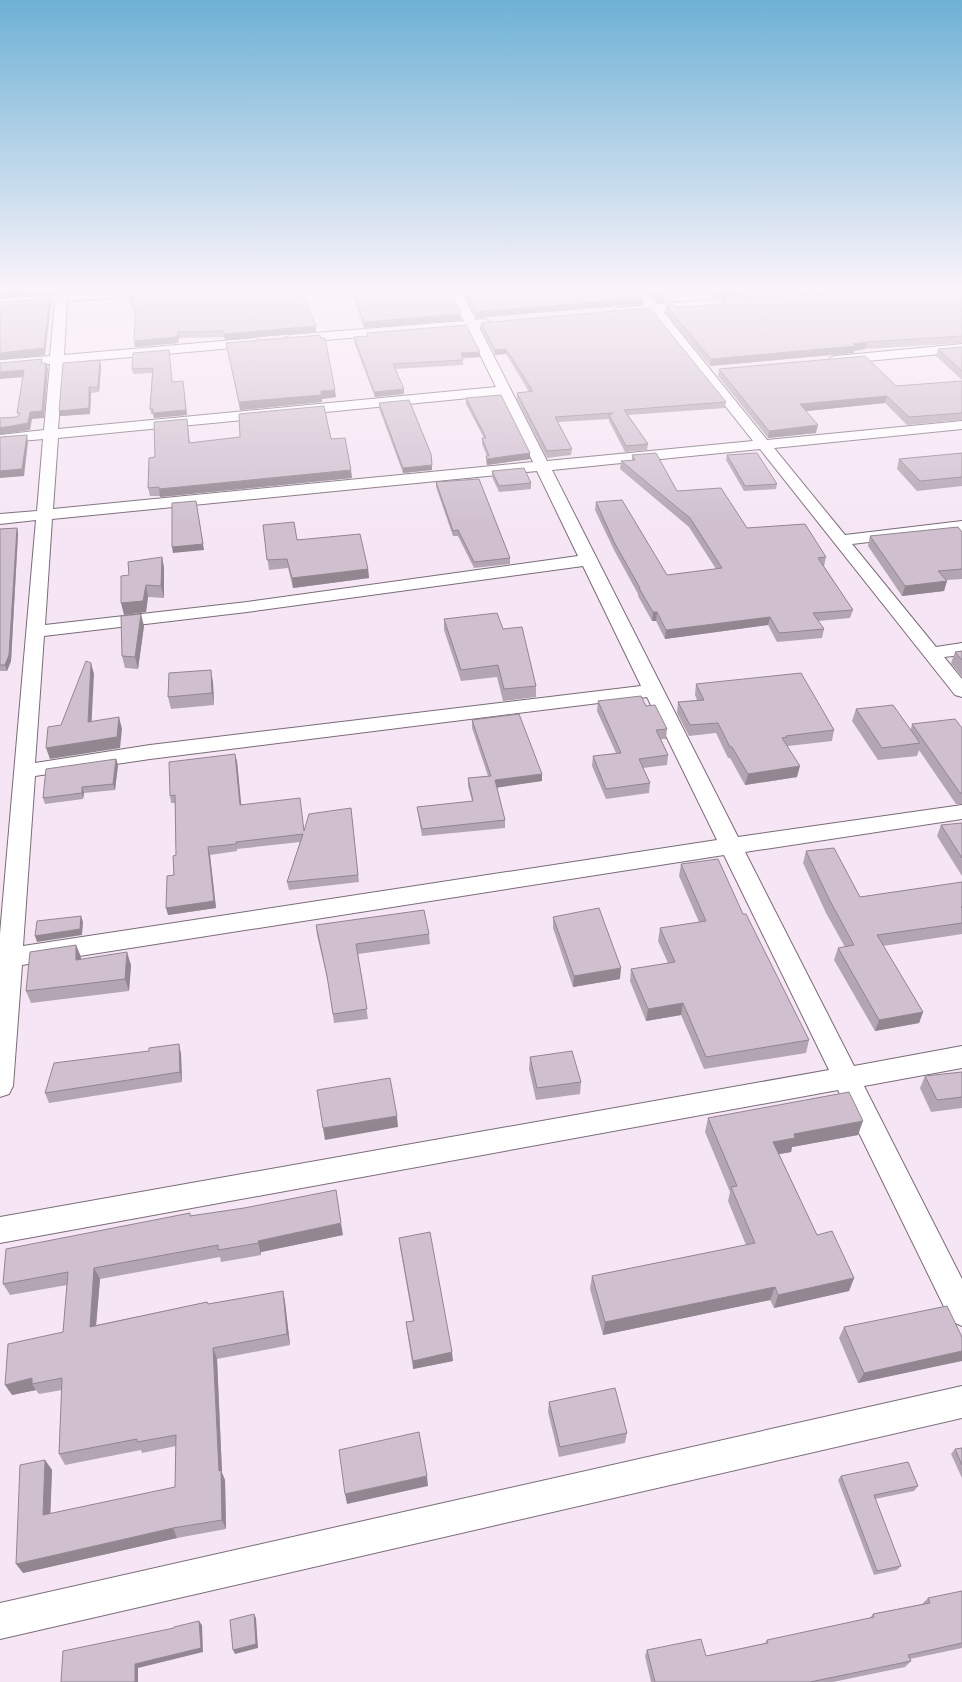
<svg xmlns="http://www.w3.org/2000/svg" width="962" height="1682" font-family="'PT Sans Narrow',sans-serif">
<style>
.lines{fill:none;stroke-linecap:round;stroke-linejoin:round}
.minor-casing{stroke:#7a6b78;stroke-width:2}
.minor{fill:#fff;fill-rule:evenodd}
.wall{fill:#b3a5b2}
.shaded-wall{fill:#928691}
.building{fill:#d0c0cf;stroke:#928691}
</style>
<rect width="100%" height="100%" fill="#f6e6f5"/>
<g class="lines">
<defs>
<g id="minor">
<path d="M56 291H68V294L105 291H156L150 295 67 301 64 355 256 338 262 342 256 346 63 363 58 429 496 387 467 328 290 343 284 339 290 335 464 321 449 291H461L476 320 485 319 491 323 489 326 479 327 547 461 753 441 651 312 617 314 615 311 617 308 645 305 634 291H646L657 304 756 297 758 300 752 304 663 311 767 440 962 421V429L774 448 845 535 962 521V531L852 544 936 647 962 643V655L944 657 962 679V697L955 695 760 449 552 470 738 837 962 805V819L745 852 854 1066 962 1046V1068L864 1086 962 1279V1326L951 1321 838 1090 0 1243V1217L829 1070 724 855 22 965 13 1086 9 1094 0 1097V934L36 520 0 524V514L37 511 43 439 0 443V435L44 430 50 364 0 368V360L50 356 55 302 0 307V299L56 295ZM500 395 533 462 53 509 58 438ZM537 471 578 556 247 602 45 625 52 519ZM583 566 641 686 150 745 35 763 44 636 247 612ZM647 697 717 840 23 946 35 776 150 759Z"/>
<path d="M962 344V352L836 364 831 363 829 360 831 357 836 356Z"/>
<path d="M962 1386V1418L0 1639V1603Z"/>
</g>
</defs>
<use href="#minor" class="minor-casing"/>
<use href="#minor" class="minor"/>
</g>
<g class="wall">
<path d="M144 291H308H301L316 332 225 340 224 337 179 338 178 343 135 347 136 315H134L133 309V304L131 305 129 299Z"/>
<path d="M351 291H450L461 320 364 328Z"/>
<path d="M463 291H637L643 298 642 304 476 318Z"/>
<path d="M647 291H660L664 302H658Z"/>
<path d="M710 291H793L715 298Z"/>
<path d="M962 291V343L865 349 854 351V353L710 366 665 312 666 305 677 307 721 305 722 301Z"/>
<path d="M481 323 726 402 725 408 628 415 648 444 647 450 625 452 609 421V419L558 422 572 449 571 455 547 458 517 399V393L529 392 506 354 495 355 481 328Z"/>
<path d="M367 333 480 357 463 358V365L395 369 404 389V394L375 397 354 342V337L367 336Z"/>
<path d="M226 343 336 397 322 399V402L240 410Z"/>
<path d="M962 347V380L936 356 938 349Z"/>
<path d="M169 350 172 382 183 381 187 415 154 418 153 414H151L150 409 152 373 133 374 132 369Z"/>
<path d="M101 366 99 392 91 393 90 414 60 416Z"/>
<path d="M719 369 896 386 962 381V420L907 425 885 403 805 411 816 433 768 438 718 376Z"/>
<path d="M466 398 530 459 487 465 486 462V456H487L482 444V438H484L466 404Z"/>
<path d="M379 403 432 470 403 473 379 408Z"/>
<path d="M187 419 190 443 331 439 352 478 160 497V496H150L148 488 155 457Z"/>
<path d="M962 453V486L917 491 897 469 899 459Z"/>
<path d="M632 455 677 491 747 528 826 557 824 566 853 610 850 618 818 621 824 629 822 638 777 642 768 625 665 639 656 621H652L638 596V594L614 550 595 510 596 502 667 575 716 569 689 527 620 469 621 461 632 460Z"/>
<path d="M727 455 777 484 776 489 744 491 726 460Z"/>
<path d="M492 471 531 483V489L499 492 492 477Z"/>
<path d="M436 482 510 558V564L474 568 458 536H453L436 487Z"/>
<path d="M263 525 368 569 369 578 293 588 288 568 269 570Z"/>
<path d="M17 528 18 534 11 661 7 671H0V529Z"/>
<path d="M962 532V579L947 580 944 591 902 596 868 546 870 536Z"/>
<path d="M162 557 164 568V598L148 597 146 612 124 615 129 575Z"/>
<path d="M444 619 503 629 536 686V697L503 701 497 677 461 681 444 630Z"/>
<path d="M144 626 138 669 125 668 122 656Z"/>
<path d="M962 651V677L951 663 955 652Z"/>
<path d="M213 682 214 705 171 709 168 697Z"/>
<path d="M696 684 834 730 832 741 788 746 797 777 745 785 730 758H728L716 733 689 736 677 713 678 702 697 700 695 695Z"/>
<path d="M598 701 646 706 667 729 666 739H661L668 755 667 765 643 768 650 783 649 793 606 799 592 766 593 756 616 753 597 711Z"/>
<path d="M856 709 911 729 912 724 962 728V804H956L919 750 917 756 878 760 852 721Z"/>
<path d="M472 720 542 781 497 787 505 820V828L422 836 418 814 417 807 472 801 468 786V778L488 776 472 728Z"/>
<path d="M116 759 118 765 115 790 84 793 83 799 45 804 43 798Z"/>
<path d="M237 761 241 805 304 831 351 808 359 882 289 890 287 882 300 842 237 849V851L210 855 216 908 168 915 176 855 175 803H171L170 796Z"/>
<path d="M962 823V876L937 836 941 825Z"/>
<path d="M806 851 860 897 962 882V934L883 946 923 1012 919 1023 875 1031 834 960 838 948 845 947 826 913 803 863Z"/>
<path d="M681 864 743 914 809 1040 806 1053 704 1069 681 1015 646 1021 630 981 631 969 668 963 658 941 660 928 699 922 679 876Z"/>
<path d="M553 917 620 979 573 987 553 928Z"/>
<path d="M316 925 429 934 430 944 358 954 368 1019 334 1023 329 986 317 935Z"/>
<path d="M76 945 81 957V959L131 965 129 991 31 1003 26 991Z"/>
<path d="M179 1044 181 1054 182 1082 49 1103 45 1093 149 1051Z"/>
<path d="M530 1057 581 1082 580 1094 536 1100 529 1069Z"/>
<path d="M962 1072V1108L931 1112 920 1088 925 1076Z"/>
<path d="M708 1118 858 1135 792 1147 791 1152 779 1154 817 1235 854 1278 849 1291 774 1308 770 1300 603 1335 590 1289 592 1276 746 1245 728 1201 730 1192 705 1132Z"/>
<path d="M191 1216 343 1235 261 1252V1255L221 1262 220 1257 100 1279 96 1325 207 1302 208 1304 283 1291 285 1302 290 1345 217 1359 222 1473 225 1480 226 1529 177 1538 23 1573 45 1460 52 1470 50 1514 175 1487 176 1446 142 1453 141 1450 65 1465 59 1454 62 1390 39 1394 36 1390 12 1395 63 1332 67 1285 10 1295 3 1284Z"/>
<path d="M399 1238 453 1361 413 1369 407 1331 406 1322 413 1321 400 1247Z"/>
<path d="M844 1327 962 1337V1360L858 1383 839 1338Z"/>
<path d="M549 1402 627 1433 625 1443 559 1457 548 1412Z"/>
<path d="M962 1448V1478L951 1454 955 1449Z"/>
<path d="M841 1476 918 1486 914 1491 875 1499 901 1566 897 1570 874 1575 838 1480Z"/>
<path d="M962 1591V1648L910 1659 911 1661 905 1667 833 1682H651L645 1656 647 1650 706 1656 765 1643 767 1640 870 1618 873 1614 922 1604 928 1598Z"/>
</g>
<g class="shaded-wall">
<path d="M8 291H53L52 294 0 298V292Z"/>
<path d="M715 291H793L715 298Z"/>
<rect x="658" y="296" width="6" height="6"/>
<path d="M50 298 51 304 45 355 0 360V353Z"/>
<path d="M643 298 642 304 476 318V312Z"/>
<path d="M461 314V320L364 328V322Z"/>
<path d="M316 326V332L225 340 224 334Z"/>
<path d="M178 332 179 338 178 343 135 347 134 341Z"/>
<path d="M867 342 865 349 854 351V353L710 366 711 359 853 344Z"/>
<path d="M506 349V354L495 355V350Z"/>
<path d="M480 352V357L461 358V353Z"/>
<path d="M100 360 101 366 99 392 98 387Z"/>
<path d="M46 363 48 369 44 418 32 419 30 430 0 435V428L30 412Z"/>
<path d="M24 370 25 377 0 379V372Z"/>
<path d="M183 381 187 415 154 418 153 413Z"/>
<path d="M89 387 91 393 90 414 60 416 59 411Z"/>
<path d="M404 389V394L375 397 374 392Z"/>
<path d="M335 390 336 397 322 399V402L240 410 239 402 321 391Z"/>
<path d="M887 396 885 403 798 412 800 404Z"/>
<path d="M818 425 816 433 768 438 769 431Z"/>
<path d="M27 435 28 442 24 476 0 478V471Z"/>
<path d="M530 453V459L487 465V459Z"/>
<path d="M432 465V470L403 473V468Z"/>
<path d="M351 470 352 478 160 497 159 489Z"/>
<path d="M196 501 204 550 173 553 172 547Z"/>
<path d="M17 528 18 534 11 661 7 671 5 665Z"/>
<path d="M162 557 164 568V598L161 586Z"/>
<path d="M368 569 369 578 293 588 292 578Z"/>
<path d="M947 581 944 591 902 596 905 586Z"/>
<path d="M146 585 148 597 146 612 124 615 121 603Z"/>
<path d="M653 612H657L656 621H652Z"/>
<path d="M141 614 144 626 138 669 135 657Z"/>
<path d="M770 617 768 625 665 639 666 630Z"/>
<path d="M91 663 94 674 91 733 88 722Z"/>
<path d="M211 670 213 682 214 705 212 693Z"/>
<path d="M119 717 122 729 120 748 50 759 46 748Z"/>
<path d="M235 754 237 761 242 812 240 805Z"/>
<path d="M116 759 118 765 115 790 113 784Z"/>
<path d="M800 766 797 777 745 785 748 774Z"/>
<path d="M542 774V781L495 788V780Z"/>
<path d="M82 787 84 793 83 799 82 793Z"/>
<path d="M208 847 210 855 216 908 168 915 166 908Z"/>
<path d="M81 916 83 922 82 935 37 942 35 936Z"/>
<path d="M76 945 81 957 80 972 76 960Z"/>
<path d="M127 952 131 965 129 991 125 979Z"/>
<path d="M621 968 620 979 573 987 574 976Z"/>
<path d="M683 1003 681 1015 646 1021 648 1009Z"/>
<path d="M923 1012 919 1023 875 1031 879 1020Z"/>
<path d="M179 1044 181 1054 182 1082 180 1072Z"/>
<path d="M397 1116 398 1127 325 1140 323 1128Z"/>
<path d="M863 1121 858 1135 792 1147 791 1152 769 1156 773 1142 794 1134Z"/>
<path d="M341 1223 343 1235 261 1252V1255L258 1241Z"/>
<path d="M94 1268 100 1279 95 1338 90 1327Z"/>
<path d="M854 1278 849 1291 774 1308 778 1295Z"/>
<path d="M775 1287 770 1300 603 1335 605 1322Z"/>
<path d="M283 1291 285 1302 290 1345 287 1334Z"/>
<path d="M213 1348 217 1359 222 1473 225 1480 226 1529 222 1520 219 1471Z"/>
<path d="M962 1351V1361L858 1383 864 1373Z"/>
<path d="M452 1352 453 1361 413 1369V1361Z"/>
<path d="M32 1378V1384L36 1390 12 1395 5 1385Z"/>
<path d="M45 1460 52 1470 50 1525 43 1515Z"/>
<path d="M427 1476 428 1486 347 1504 345 1494Z"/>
<path d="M173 1528 177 1538 23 1573 16 1564Z"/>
<path d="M254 1614 256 1618 258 1648 235 1654 233 1650Z"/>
<path d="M199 1621 202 1625 203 1652 138 1668V1682H135V1664Z"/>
</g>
<g class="building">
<path d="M144 291H301L316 326 224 334 223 331 178 332 177 337 134 341 136 309H133L134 298 129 299 130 292Z"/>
<path d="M353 291H450L461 314 364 322Z"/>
<path d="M465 291H637L643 298 476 312Z"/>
<path d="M653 291H660L664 296H658Z"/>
<path d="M839 291H962V336L867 342 853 344 855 346 711 359 666 305H674L677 307 724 304 722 301Z"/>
<path d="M50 298 44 348 0 353V302Z"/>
<path d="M650 308 726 402 624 410 648 444 626 446 609 415 613 413 555 417 572 449 547 451 517 393 533 391 506 349 495 350 481 323Z"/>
<path d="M466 325 480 352 461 353 463 360 393 364 404 389 374 392 354 337 368 336 367 333Z"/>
<path d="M320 335 321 338H325L335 390 321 391V395L239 402 226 343Z"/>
<path d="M962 347V371L938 349Z"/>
<path d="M169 350 172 382 183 381 186 410 153 413V409H150L153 368 132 369 133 353Z"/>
<path d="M865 356 896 386 962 381V413L909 417 887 396 800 404 818 425 769 431 719 369Z"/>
<path d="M42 359 41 363H46L42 411 30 412 28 423 0 428V418L17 417 20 413H17L24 370 0 372V363Z"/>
<path d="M100 360 98 387H89V408L59 411 63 363Z"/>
<path d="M501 395 530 453 487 459 486 456H489L482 438H486L466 398Z"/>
<path d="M409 400 431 454 432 465 403 468 379 403Z"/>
<path d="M324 406 331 439 345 438 351 470 159 489V487L148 488 149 458 155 457 154 422 187 419 189 443 240 437 239 414Z"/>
<path d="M27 435 22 469 0 471V437Z"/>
<path d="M656 453 677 491 721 488 747 528 805 524 826 557 818 558 853 610 813 613 824 629 779 633 770 617 666 630 657 612H653L639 588H640L614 542 596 502 622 500 667 575 722 568 690 518 621 461 635 460 632 455Z"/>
<path d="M757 453 777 484 745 486 727 455Z"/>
<path d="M962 453V477L920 481 899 459Z"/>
<path d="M524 468 531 483 499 486 492 471Z"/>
<path d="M479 479 510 558 474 562 458 530 453 531 436 482Z"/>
<path d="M196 501 203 544 172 547V503Z"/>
<path d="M294 522 297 540 360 534 368 569 292 578 287 559 267 560 263 525Z"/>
<path d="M958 527 962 532V569L938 571 947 581 905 586 870 536Z"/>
<path d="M17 528 9 655 5 665H0V529Z"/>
<path d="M162 557 161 586 146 585 143 601 121 603V576L129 575 128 562Z"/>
<path d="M497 613 503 629 522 627 536 686 504 689 498 665 461 670 444 619Z"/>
<path d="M141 614 135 657 122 656 121 616Z"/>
<path d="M962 651V660L955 652Z"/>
<path d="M86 661 91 663 88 722 119 717 117 737 46 748 48 727 61 725Z"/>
<path d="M211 670 212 693 168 697 169 673Z"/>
<path d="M801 673 834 730 786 736 787 737 782 738 800 766 748 774 732 747H730L718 723 690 725 678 702 704 700 696 684Z"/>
<path d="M641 696 646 706 655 705 667 729 656 730 668 755 639 759 650 783 606 789 593 756 621 753 598 701Z"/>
<path d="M893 705 920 743 882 748 856 709Z"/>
<path d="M519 714 542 774 495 780 505 820 422 829 417 807 473 801 468 778 491 776 472 720Z"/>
<path d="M955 719 962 728V793H960L912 724Z"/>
<path d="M235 754 240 805 300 798 304 831 309 814 351 808 358 875 287 882 303 834 236 842V844L208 847 214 901 166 908 167 876 174 875 173 856 176 855 175 795 170 796 169 762Z"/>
<path d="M116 759 113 784 82 787V793L43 798 46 769Z"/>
<path d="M962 823V858L941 825Z"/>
<path d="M834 848 860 897 962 882V906L961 907 962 908V923L877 935 923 1012 879 1020 838 948 854 945 830 901 806 851Z"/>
<path d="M718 859 743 914H746L809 1040 706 1057 683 1003 648 1009 631 969 675 962 660 928 706 921 681 864Z"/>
<path d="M599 908 621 968 574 976 553 917Z"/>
<path d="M424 910 429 934 356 944 367 1009 333 1014 327 976 316 925Z"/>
<path d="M81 916 80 929 35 936 37 921Z"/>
<path d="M76 945V960L127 952 125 979 26 991 30 952Z"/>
<path d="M179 1044 180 1072 45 1093 54 1063 149 1051V1048Z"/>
<path d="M572 1051 581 1082 537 1088 530 1057Z"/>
<path d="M962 1072V1097L937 1100 925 1076Z"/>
<path d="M390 1078 397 1116 323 1128 317 1090Z"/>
<path d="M849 1092 863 1121 794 1134 795 1138 773 1142 817 1235 832 1231 854 1278 778 1295 775 1287 605 1322 592 1276 755 1243 731 1187 737 1186 708 1118Z"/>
<path d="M336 1190 341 1223 258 1241 259 1243 218 1250V1245L94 1268 90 1327 207 1302 208 1304 283 1291 287 1334 213 1348 219 1471 221 1470 222 1520 173 1528 16 1564 20 1465 45 1460 43 1515 175 1487 176 1435 137 1442V1439L59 1454 62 1378 32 1384V1378L5 1385 8 1344 63 1332 68 1272 3 1284 6 1249 190 1213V1216L244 1208Z"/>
<path d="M430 1232 452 1352 413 1361 406 1322 414 1321 399 1238Z"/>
<path d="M947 1306 962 1337V1351L864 1373 844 1327Z"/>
<path d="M615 1388 627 1433 560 1447 549 1402Z"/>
<path d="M419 1432 427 1476 345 1494 339 1450Z"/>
<path d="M962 1448V1465L955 1449Z"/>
<path d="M908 1462 918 1486 874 1495 901 1566 877 1571 841 1476Z"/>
<path d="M962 1591V1643L908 1655 911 1661 810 1682H655L647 1650 701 1639 706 1656 768 1643 767 1640 874 1617 873 1614 930 1603 928 1598Z"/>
<path d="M254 1614 256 1644 233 1650 230 1620Z"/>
<path d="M199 1621 201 1648 135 1664V1682H61L63 1651 174 1628V1627Z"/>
</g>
<linearGradient id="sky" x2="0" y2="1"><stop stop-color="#6db1d5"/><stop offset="0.55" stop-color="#fbf4fa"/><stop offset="1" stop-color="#fbf4fa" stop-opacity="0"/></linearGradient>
<rect width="962" height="526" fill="url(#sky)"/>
</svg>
